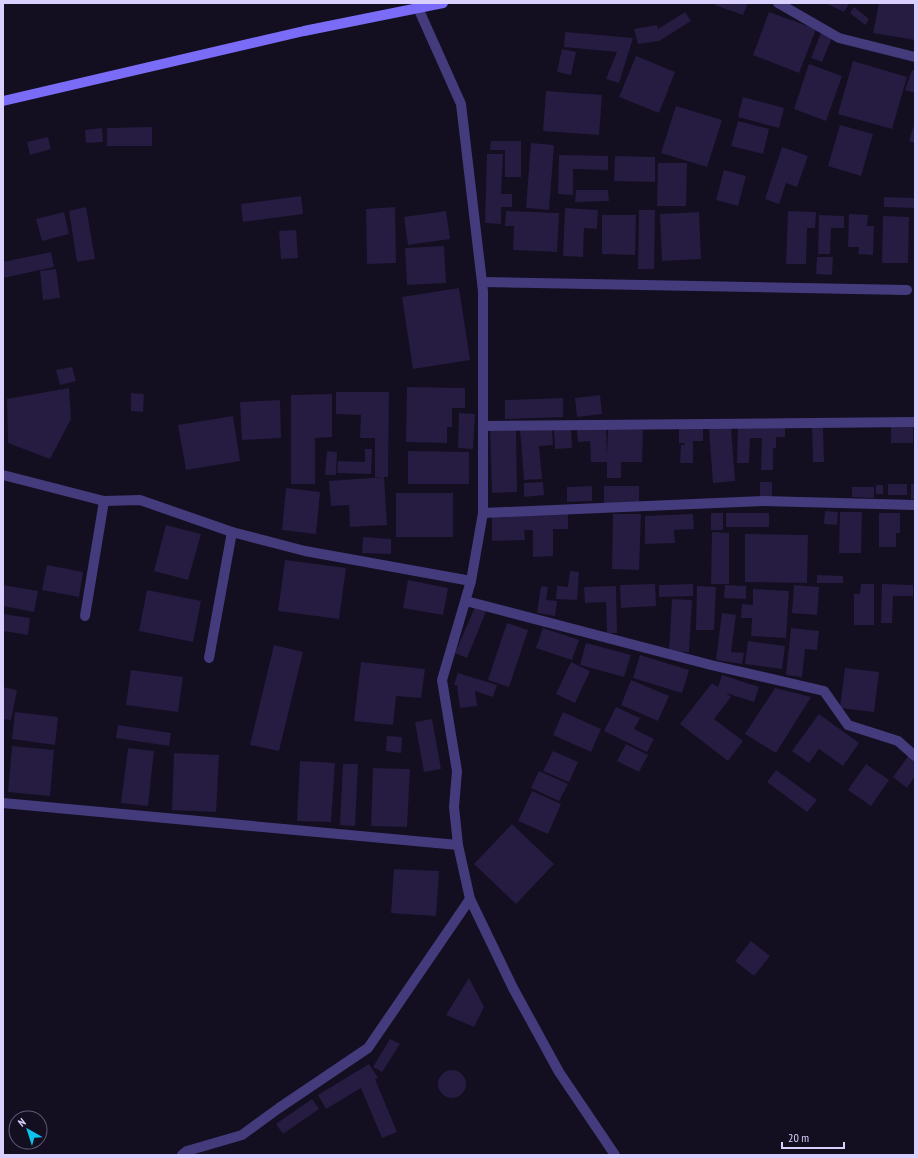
<svg xmlns="http://www.w3.org/2000/svg" width="918" height="1158" font-family="'PT Sans Narrow',sans-serif">
<style>
.building{fill:#261b40}
.lines{fill:none;stroke-linecap:round;stroke-linejoin:round}
.street{stroke:#443b7d;stroke-width:10}
.secondary{stroke:#7b6cf7;stroke-width:10}
</style>
<rect width="100%" height="100%" fill="#130e20"/>
<g class="building">
<path d="M716 3H748L743 15 715 5Z"/>
<path d="M825 3H847L849 4 844 12Z"/>
<path d="M879 3H915V40L873 33Z"/>
<path d="M854 7 869 19 865 25 850 13Z"/>
<path d="M685 12 691 21 659 41 638 44 634 29 657 25 658 29Z"/>
<path d="M769 12 816 29 799 73 753 55Z"/>
<path d="M565 32 633 38 619 83 606 79 617 52 564 47Z"/>
<path d="M821 33 832 37 822 62 811 58Z"/>
<path d="M562 49 576 52 571 75 557 72Z"/>
<path d="M636 56 675 72 659 113 619 97Z"/>
<path d="M853 61 907 77 892 129 838 114Z"/>
<path d="M809 64 842 76 826 121 794 109Z"/>
<path d="M912 70 915 71V93L905 90Z"/>
<path d="M546 91 602 95 599 135 543 131Z"/>
<path d="M743 97 784 108 779 128 738 117Z"/>
<path d="M676 106 722 120 707 167 661 153Z"/>
<path d="M738 121 769 129 763 154 731 146Z"/>
<path d="M915 122V143L909 141Z"/>
<path d="M840 125 873 134 861 176 828 166Z"/>
<path d="M152 127V146H107V128Z"/>
<path d="M102 128 103 142 86 143 85 130Z"/>
<path d="M48 137 51 149 30 155 27 142Z"/>
<path d="M491 141H521V177H505V150H490Z"/>
<path d="M531 143 554 145 549 210 526 208Z"/>
<path d="M782 147 808 156 797 187 786 183 779 204 765 199Z"/>
<path d="M487 154H503L501 194H512V207H501V224L485 223Z"/>
<path d="M559 155 608 156V170L573 169V195L558 194Z"/>
<path d="M615 156 655 157V182L614 181Z"/>
<path d="M658 163H687L686 206H657Z"/>
<path d="M724 170 746 176 738 206 716 200Z"/>
<path d="M576 190H608L609 201 575 202Z"/>
<path d="M301 196 303 214 243 222 241 204Z"/>
<path d="M884 197 915 198V208L884 207Z"/>
<path d="M86 207 95 259 77 262 69 211Z"/>
<path d="M395 207 396 263 367 264 366 209Z"/>
<path d="M565 208 598 210 597 229 584 228 583 257 563 256Z"/>
<path d="M639 210H655L654 269H638Z"/>
<path d="M446 211 450 239 408 245 404 217Z"/>
<path d="M506 211 559 213 557 252 513 250 514 226H505Z"/>
<path d="M788 211 816 212 815 228H807L806 264H786Z"/>
<path d="M64 212 69 234 42 241 36 219Z"/>
<path d="M699 212 701 259 662 261 660 214Z"/>
<path d="M849 214 868 215 867 226H874L873 255 858 254 859 247H848Z"/>
<path d="M602 215H636L635 255 602 254Z"/>
<path d="M819 215 844 216V228H831L830 254H818Z"/>
<path d="M883 216 909 217 908 263H882Z"/>
<path d="M296 230 298 258 281 259 279 231Z"/>
<path d="M444 246 446 283 407 285 405 248Z"/>
<path d="M51 252 54 267 3 278V262Z"/>
<path d="M817 257H833L832 275 816 274Z"/>
<path d="M56 269 60 298 43 300 40 271Z"/>
<path d="M459 288 470 360 413 369 402 297Z"/>
<path d="M72 367 76 381 60 385 56 370Z"/>
<path d="M407 387 465 388V408H452V427H447V443L406 442Z"/>
<path d="M69 388 71 419 50 459 8 443 7 399Z"/>
<path d="M336 392H389L388 477H375V438H360L361 415 336 414Z"/>
<path d="M131 393 144 394 143 412 131 411Z"/>
<path d="M332 394V437L315 438V484H291V395Z"/>
<path d="M600 395 602 414 577 417 575 398Z"/>
<path d="M563 398V417L505 419V400Z"/>
<path d="M280 400 281 438 242 440 240 402Z"/>
<path d="M459 413 475 414 473 449 458 448Z"/>
<path d="M233 416 240 461 186 470 178 425Z"/>
<rect x="891" y="425" width="22" height="18"/>
<path d="M738 426 785 427V437H776V448H773V470H761L762 438H750L749 463H737Z"/>
<path d="M571 427 572 448 555 449 554 428Z"/>
<path d="M731 427 735 481 713 483 709 429Z"/>
<path d="M812 427 823 428 824 462H813Z"/>
<path d="M552 428 553 445 539 446 542 479 524 480 520 430Z"/>
<path d="M679 428 703 429V441H693V463H680L681 445H684L685 443H679Z"/>
<path d="M606 429 607 456 608 429 643 430 642 462H621V478H607V462H591L590 441 578 442 577 430Z"/>
<path d="M516 430 517 492 492 493 490 431Z"/>
<path d="M365 449H372L371 474 337 473 338 461 365 462Z"/>
<path d="M327 451 337 452 336 475H325Z"/>
<path d="M408 451 469 452V484H408Z"/>
<path d="M384 477 387 525 350 527 349 505 331 506 329 481Z"/>
<path d="M543 482 544 495 524 497V483Z"/>
<rect x="760" y="482" width="12" height="15"/>
<rect x="888" y="484" width="19" height="11"/>
<rect x="911" y="484" width="4" height="15"/>
<rect x="876" y="485" width="7" height="9"/>
<path d="M592 486V501L567 502V487Z"/>
<rect x="604" y="486" width="35" height="17"/>
<path d="M852 487H874V498L852 497Z"/>
<path d="M286 488 320 492 316 534 282 530Z"/>
<rect x="396" y="493" width="57" height="44"/>
<path d="M825 511 838 512 837 525 824 524Z"/>
<path d="M840 512H862L861 553H839Z"/>
<rect x="711" y="513" width="12" height="17"/>
<rect x="726" y="513" width="43" height="14"/>
<path d="M879 513H900V533H896V547H879Z"/>
<path d="M568 514V529H553V556L533 557V530H524L525 540 492 541V515Z"/>
<path d="M613 514H641L639 570 612 569Z"/>
<path d="M693 514 694 529 674 530 675 543 645 544V516Z"/>
<path d="M166 525 201 534 188 580 154 571Z"/>
<path d="M712 532 729 533V584H711Z"/>
<path d="M745 534 808 535 807 583 745 582Z"/>
<path d="M363 537 391 539V554L362 553Z"/>
<path d="M285 560 346 568 339 619 278 611Z"/>
<path d="M47 565 83 572 79 597 42 590Z"/>
<path d="M570 571 579 572 577 600 556 599 557 586 568 587Z"/>
<path d="M817 575 843 576V583H817Z"/>
<path d="M408 580 448 588 443 615 403 608Z"/>
<path d="M655 584 656 606 621 608 620 585Z"/>
<path d="M693 584V596L659 597V585Z"/>
<path d="M861 584H874V625H854V594H860Z"/>
<path d="M882 584 913 585V596H893L892 623H881Z"/>
<path d="M3 585 38 591 34 612 3 606Z"/>
<path d="M725 585 746 586V599L724 598Z"/>
<path d="M794 585 819 587 817 615 792 613Z"/>
<path d="M541 586 548 587 546 600 557 601 555 616 537 613Z"/>
<path d="M616 586 617 633H607L606 602 585 603 584 587Z"/>
<path d="M697 586 716 587 714 630H696Z"/>
<path d="M753 589 789 591 786 638 751 636 752 618H741L742 604 753 605Z"/>
<path d="M147 590 201 601 193 642 139 631Z"/>
<path d="M672 599 692 600 689 652 669 651Z"/>
<path d="M476 605 487 609 467 658 455 653Z"/>
<path d="M722 613 736 615 731 652 744 653 742 664 716 660Z"/>
<path d="M3 614 30 618 28 635 3 631Z"/>
<path d="M507 623 528 630 509 687 488 680Z"/>
<path d="M543 628 579 640 572 660 536 648Z"/>
<path d="M791 628 819 631 817 650 805 649 802 677 786 675Z"/>
<path d="M748 641 785 646 782 669 745 664Z"/>
<path d="M586 643 631 655 624 677 580 665Z"/>
<path d="M274 645 303 652 279 751 250 745Z"/>
<path d="M640 655 689 670 682 693 633 678Z"/>
<path d="M361 662 425 669 421 698 396 696 393 725 354 721Z"/>
<path d="M571 662 590 671 575 703 556 694Z"/>
<path d="M845 668 879 672 874 712 840 708Z"/>
<path d="M131 670 183 677 178 712 126 705Z"/>
<path d="M458 673 497 685 493 697 475 691 477 706 460 708 457 685H454Z"/>
<path d="M722 675 759 687 754 702 726 693 731 697 714 719 743 741 728 761 680 724 712 683 718 687Z"/>
<path d="M631 680 669 696 658 721 621 705Z"/>
<path d="M3 687 17 690 11 720 3 719Z"/>
<path d="M775 688 811 697 776 753 745 734Z"/>
<path d="M616 707 640 718 634 729 654 739 647 752 604 731Z"/>
<path d="M15 712 58 717 55 745 12 739Z"/>
<path d="M563 712 601 729 591 752 553 735Z"/>
<path d="M819 714 859 743 843 766 819 749 809 763 792 751Z"/>
<path d="M432 719 441 769 424 772 415 722Z"/>
<path d="M118 725 171 733 169 746 116 738Z"/>
<path d="M387 736 402 737 401 753 386 751Z"/>
<path d="M626 744 648 755 639 772 617 761Z"/>
<path d="M12 746 54 750 50 796 8 792Z"/>
<path d="M128 748 154 751 148 806 121 803Z"/>
<path d="M553 751 578 762 569 782 543 771Z"/>
<path d="M174 753 219 755 216 812 172 810Z"/>
<path d="M909 755 915 760V776L907 788 893 777Z"/>
<path d="M300 761 335 763 331 822 297 821Z"/>
<path d="M343 764H358L355 826 340 825Z"/>
<path d="M866 764 889 780 871 806 848 790Z"/>
<path d="M373 768 410 769 407 827 371 826Z"/>
<path d="M776 770 817 800 807 812 767 782Z"/>
<path d="M539 771 568 784 559 801 531 788Z"/>
<path d="M532 791 561 804 548 834 518 821Z"/>
<path d="M512 824 554 864 516 904 474 864Z"/>
<path d="M394 869 439 871 436 916 391 913Z"/>
<path d="M751 941 770 956 754 976 735 961Z"/>
<path d="M469 978 484 1007 474 1027 446 1015Z"/>
<path d="M390 1039 400 1044 382 1072 373 1067Z"/>
<path d="M369 1064 378 1078 375 1079 397 1132 382 1138 361 1088 326 1109 318 1095Z"/>
<circle cx="452" cy="1084" r="14"/>
<path d="M312 1099 319 1109 283 1134 276 1124Z"/>
</g>
<g class="lines">
<g class="street">
<path d="M778 3 839 38 915 57"/>
<path d="M418 8 461 104 483 291V513L471 581 442 680 457 771 454 807 458 845 470 899 513 988 559 1072 615 1155"/>
<path d="M482 282 907 290"/>
<path d="M483 426 915 422"/>
<path d="M3 475 104 501 140 500 232 532 305 551 471 581"/>
<path d="M483 513 763 501 915 505"/>
<path d="M466 601 711 665 824 691 848 725 898 741 915 756"/>
<path d="M85 616 104 501"/>
<path d="M209 658 232 532"/>
<path d="M3 803 458 845"/>
<path d="M182 1155 187 1151 242 1135 279 1108 368 1048 470 899"/>
</g>
<path class="secondary" d="M3 101 304 31 443 3"/>
</g>
<rect width="918" height="1158" fill="none" stroke="#d9d0fd" stroke-width="8"/>
<g transform="translate(28 1130) rotate(321)"><circle r="19" fill="#130e20" stroke="#625c78"/>
<path d="M0-3L7 15L0 10L-7 15Z" fill="#0cc3ec"/>
<text y="-6" font-size="11" font-weight="bold" text-anchor="middle" fill="#d9d0fd">N</text>
</g>
<path d="M782 1142v6h62v-6" fill="none" stroke="#d9d0fd" stroke-width="2"/>
<text x="788" y="1142" font-size="12" fill="#d9d0fd" stroke="#130e20" stroke-width="3" paint-order="stroke">20 m</text>
</svg>
